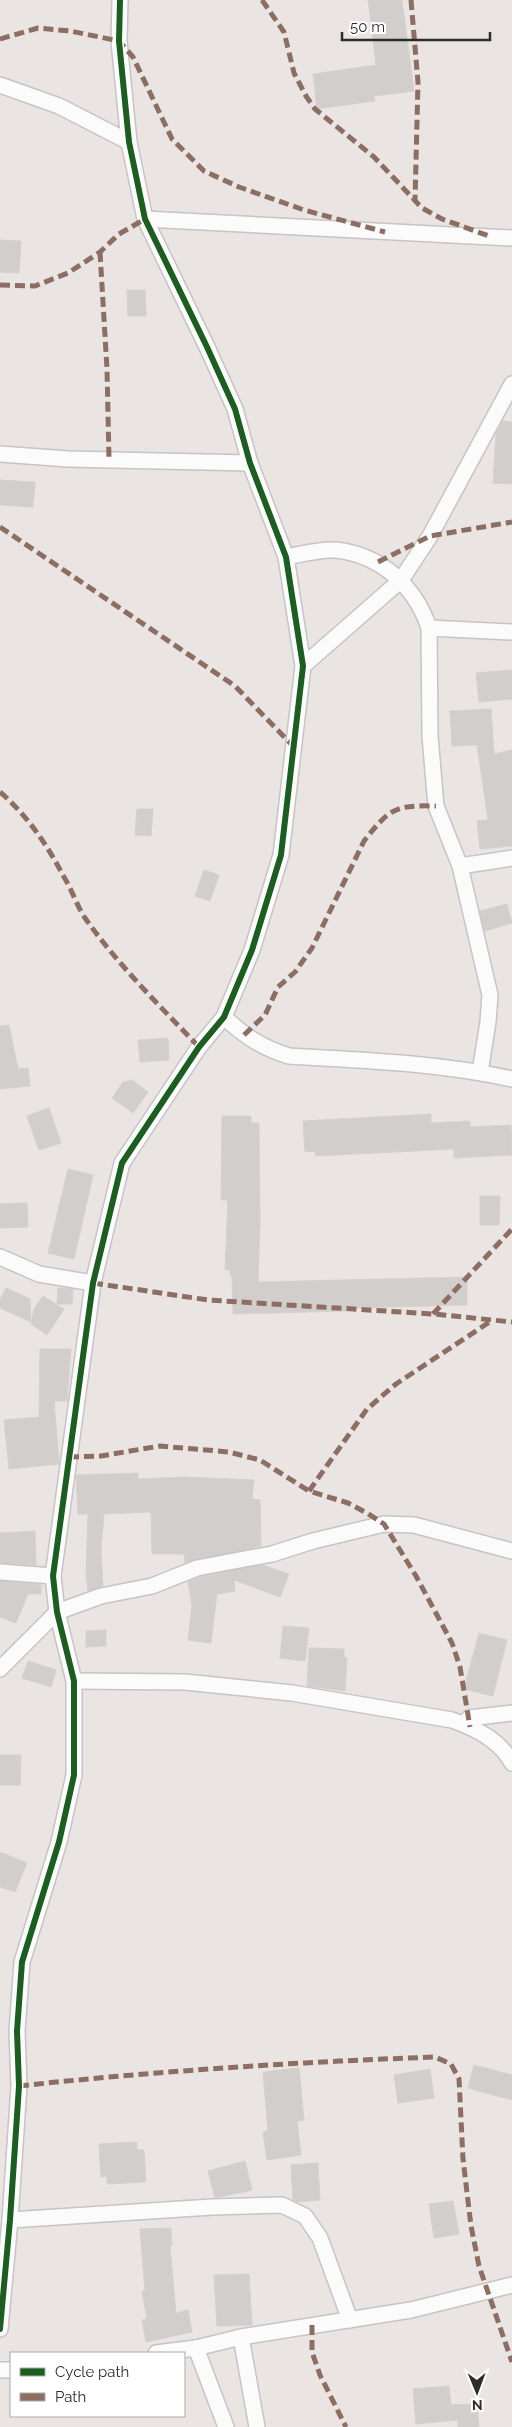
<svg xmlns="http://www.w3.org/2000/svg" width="512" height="2427" font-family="Raleway,sans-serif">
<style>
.building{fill:#d1cecb;stroke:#d5d1ce}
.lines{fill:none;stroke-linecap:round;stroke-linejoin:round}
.minor-casing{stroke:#c6c4c4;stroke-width:18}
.minor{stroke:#fcfbfb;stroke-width:15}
.quiet{stroke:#8d6e63;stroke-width:5;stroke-dasharray:10 5;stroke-linecap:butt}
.cycleway-casing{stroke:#fff;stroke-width:9}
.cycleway{stroke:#1b5e20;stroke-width:6}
</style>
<rect width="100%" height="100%" fill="#eae5e2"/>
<g class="building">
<path d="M368 0H402L414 91 374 96 375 101 317 109 313 74 376 65Z"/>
<path d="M0 240 21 241 19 273 0 272Z"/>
<path d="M127 290H145L146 316H128Z"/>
<path d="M503 421 512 422V484L493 483 496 434Z"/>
<path d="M0 480 35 482 33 507 0 505Z"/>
<path d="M512 670V699L479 702 476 673Z"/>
<path d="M491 709 494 754 512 750V846L480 849 477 821 488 820 477 745 452 746 450 711Z"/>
<path d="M137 809H153L151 836 135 835Z"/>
<path d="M204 870 219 875 210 901 195 896Z"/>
<path d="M507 904 512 923 485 931 480 911Z"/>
<path d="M9 1025 18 1069 28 1068 30 1086 0 1089V1026Z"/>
<path d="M168 1038 169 1060 140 1062 138 1040Z"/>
<path d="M132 1080 148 1092 133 1113 112 1098 123 1082Z"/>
<path d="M49 1108 61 1143 39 1150 27 1116Z"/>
<path d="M431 1114V1123L470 1121V1127L511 1125 512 1155 454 1158V1149L316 1156 315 1151 305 1152 303 1121Z"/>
<path d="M222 1116H251V1123H259L260 1224 258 1282 467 1277V1305L347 1308V1311L233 1314 232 1276 230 1275V1270H225L228 1200H221Z"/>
<path d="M68 1169 93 1175 74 1259 48 1253Z"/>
<path d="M480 1196H500L499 1225H480Z"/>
<path d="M27 1203 28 1227 0 1228V1204Z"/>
<path d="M6 1288 30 1299 31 1322 0 1308V1300Z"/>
<path d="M58 1288 73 1289 72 1304H57Z"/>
<path d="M43 1296 64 1309 47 1335 31 1324 34 1309Z"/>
<path d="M40 1349H71L67 1401H54L59 1464 9 1469 4 1420 39 1417Z"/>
<path d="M138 1473V1479L185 1477 254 1480 252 1499 260 1500 261 1546 185 1563 184 1554H152L151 1512 104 1514 101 1551 103 1586 88 1591 86 1574 88 1514H78L76 1475Z"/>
<path d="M35 1531 36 1565 0 1563V1533Z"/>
<path d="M263 1565 289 1574 280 1597 234 1580 235 1591 217 1594 211 1643 188 1640 192 1605 188 1582 200 1577Z"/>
<path d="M0 1581 41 1585V1594H28L16 1623 0 1617Z"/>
<path d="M283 1626 309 1628 305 1661 280 1658Z"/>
<path d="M106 1630V1646L86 1647V1631Z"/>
<path d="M479 1633 507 1640 493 1696 464 1689Z"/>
<path d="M309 1648 344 1649V1657L347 1658 345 1691 307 1686Z"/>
<path d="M28 1661 56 1670 51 1687 22 1678Z"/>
<path d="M0 1755H21L20 1785H0Z"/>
<path d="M0 1852 27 1863 15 1892 0 1887Z"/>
<path d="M474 2065 512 2075V2100L468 2088Z"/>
<path d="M299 2068 304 2120 297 2121 301 2155 267 2160 263 2132 268 2131 263 2072Z"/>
<path d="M430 2069 434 2098 398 2103 394 2075Z"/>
<path d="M137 2142V2150H144L146 2182 107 2184V2176L101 2177 99 2144Z"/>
<path d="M245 2161 252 2190 215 2198 208 2171Z"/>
<path d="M318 2163 320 2200 297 2202 293 2200 291 2165Z"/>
<path d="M453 2201 459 2234 434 2238 429 2204Z"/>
<path d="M171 2228 172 2245H170L176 2313 188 2310 192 2332 146 2342 142 2320 147 2319 142 2291H145L140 2229Z"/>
<path d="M249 2274 252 2325 217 2326 214 2275Z"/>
<path d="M449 2386 451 2405 477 2404 479 2427H458V2420L416 2424 413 2389Z"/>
</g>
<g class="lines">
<defs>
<g id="minor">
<path d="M0 85 59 106 129 142"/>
<path d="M145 219 512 238"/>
<path d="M0 454 68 459 250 463"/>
<path d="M286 557C302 554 320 549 336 550 381 555 415 586 429 628L430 736 436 806 460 866 490 995 488 1022 480 1072"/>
<path d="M429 628 512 632"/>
<path d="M303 666 401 580 430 536 512 384"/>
<path d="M460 866 512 858"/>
<path d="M224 1017C244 1036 263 1048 289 1056 363 1060 439 1063 512 1079"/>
<path d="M0 1257 39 1274 93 1283"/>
<path d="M0 1572 53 1576"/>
<path d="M0 1669 57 1612 101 1596 152 1586 197 1568 272 1554 313 1541 384 1524 414 1525 512 1551"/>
<path d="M74 1681 185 1682 292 1693 452 1720C475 1728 500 1740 512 1763"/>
<path d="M469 1718 512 1713"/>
<path d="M10 2220 212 2207 282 2205 305 2216 320 2238 350 2320"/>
<path d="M0 2329 10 2220 19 2086 17 2031 22 1962 59 1842 74 1775V1681L57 1612 53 1576 93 1283 122 1163 199 1047 224 1017 252 950 281 855 303 666 286 557 250 463 235 409 207 347 145 219 129 142 119 41 120 0"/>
<path d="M241 2337 257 2427"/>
<path d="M196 2348 226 2427"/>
<path d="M156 2353 196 2348 241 2337 411 2310 512 2285"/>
<path d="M0 2370H11"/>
</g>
</defs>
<use href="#minor" class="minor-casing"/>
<use href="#minor" class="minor"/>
<g class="quiet">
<path d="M262 0 284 32 294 73 306 96 315 109 374 157 422 208 442 219 489 236"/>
<path d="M411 0 418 82 415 201"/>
<path d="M0 39 38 28 70 31 119 41 133 57 172 139 204 171 239 187 304 210 385 232"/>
<path d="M100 252 107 369 109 459"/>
<path d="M0 285 35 286 68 273 100 252 119 234 145 219"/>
<path d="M0 527 235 686 294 747"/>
<path d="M378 562 430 536 512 522"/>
<path d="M0 792C28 816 47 845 64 877 72 890 77 906 85 918 118 965 160 1006 199 1047"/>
<path d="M244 1035 265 1015 278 987 295 972 312 948 364 841C390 808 395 805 436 806"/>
<path d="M93 1283 208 1300 433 1314 512 1322"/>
<path d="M433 1314 512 1229"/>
<path d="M69 1457 101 1456 160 1446 229 1452 260 1460 309 1491 348 1503 367 1513 384 1524 416 1576 452 1643 460 1667 470 1727"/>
<path d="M309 1491 367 1409 396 1384 491 1321"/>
<path d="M19 2086C157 2071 296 2062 435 2057L451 2064 459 2079 463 2159 471 2226 479 2266 512 2362"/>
<path d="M312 2325V2352L320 2375 346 2427"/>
</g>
<defs>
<path id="cycleway" d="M0 2329 10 2220 19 2086 17 2031 22 1962 59 1842 74 1775V1681L57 1612 53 1576 93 1283 122 1163 199 1047 224 1017 252 950 281 855 303 666 286 557 250 463 235 409 207 347 145 219 129 142 119 41 120 0"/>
</defs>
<use href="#cycleway" class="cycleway-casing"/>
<use href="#cycleway" class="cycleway"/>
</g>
<rect x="10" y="2352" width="175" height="65" fill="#ffffff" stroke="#ababab"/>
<rect x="20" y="2368" width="25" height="8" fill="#1b5e20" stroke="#ababab"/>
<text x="55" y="2377" font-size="15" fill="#2c2c2c">Cycle path</text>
<rect x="20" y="2393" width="25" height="8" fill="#8d6e63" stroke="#ababab"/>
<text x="55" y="2402" font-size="15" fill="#2c2c2c">Path</text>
<g transform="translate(477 2392) rotate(179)" stroke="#ffffff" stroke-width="4" paint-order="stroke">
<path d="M0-4L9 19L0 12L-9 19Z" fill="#2c2c2c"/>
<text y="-8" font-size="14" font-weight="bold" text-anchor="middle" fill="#2c2c2c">N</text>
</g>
<path d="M342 32v8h148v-8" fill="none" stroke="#2c2c2c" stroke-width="2.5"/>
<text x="350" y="32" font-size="15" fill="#2c2c2c" stroke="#ffffff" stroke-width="4" paint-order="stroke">50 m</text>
</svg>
